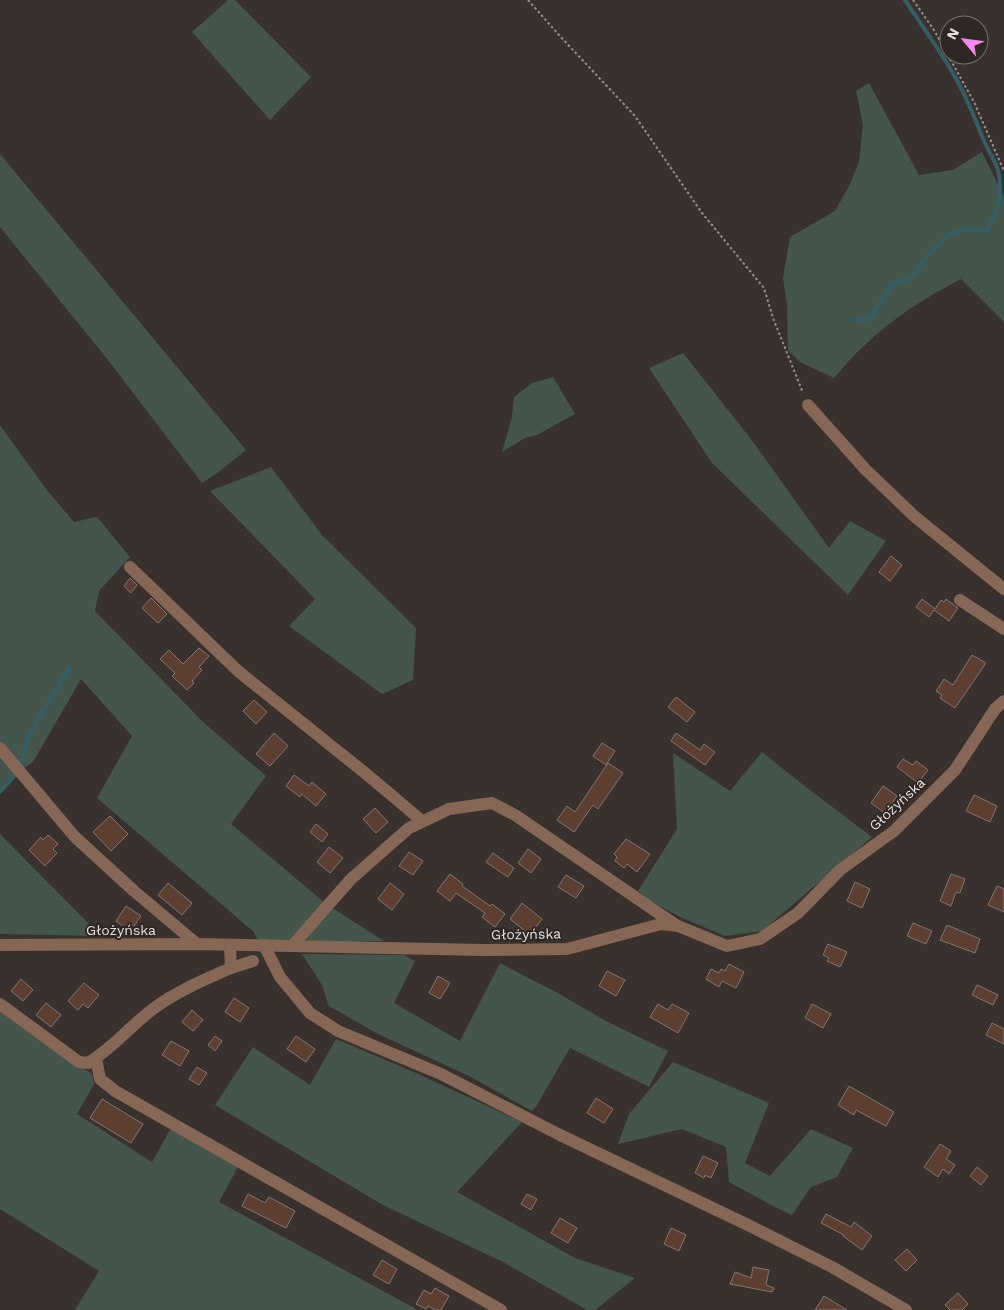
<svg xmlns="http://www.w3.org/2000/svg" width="1004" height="1310" font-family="'Work Sans',sans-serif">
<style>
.green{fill:#44564b}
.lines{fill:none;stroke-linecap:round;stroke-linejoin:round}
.stream{stroke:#355d66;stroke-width:4}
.building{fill:#5c3f30;stroke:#817873}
.path{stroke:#97908d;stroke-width:2;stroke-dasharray:2.5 2.5;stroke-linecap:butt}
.minor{stroke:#866655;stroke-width:12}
.labels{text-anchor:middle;stroke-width:4;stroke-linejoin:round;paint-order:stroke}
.street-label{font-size:14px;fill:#e5e0dd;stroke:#2f2723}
</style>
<rect width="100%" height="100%" fill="#39312d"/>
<g class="green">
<path d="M228 0H235L311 77 270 120 192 32Z"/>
<path d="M869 83 919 175 953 170 982 152 1004 197V322L961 279C926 297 891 319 863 347 852 356 843 368 834 378L800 362 788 350 787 305 783 278 790 237 835 211 849 186 859 162 863 125 856 91Z"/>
<path d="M0 154 246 450 216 474 202 483 108 360 0 227Z"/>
<path d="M683 353 751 439 829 548 850 521 886 541 848 595 712 463 649 368Z"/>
<path d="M553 377 575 414 537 435 525 438 502 452 512 417 514 397 532 383Z"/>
<path d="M0 425 46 489 74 522 97 517 130 557 99 591 95 611 204 723 266 776 231 824 325 903 289 940 258 941 254 932 97 798 132 736 81 679 33 762 16 774 0 793Z"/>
<path d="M271 467 322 535 416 628 413 680 382 694 289 626 315 599 210 491Z"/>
<path d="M762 752 802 784 872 837 762 931 725 936 680 917 651 901 638 891 677 829 673 753 730 791Z"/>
<path d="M0 834 101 936 0 934Z"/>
<path d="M331 907 384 941H306L307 933Z"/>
<path d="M302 954 404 955 415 961 394 1003 460 1041 500 963 556 992 606 1021 668 1051 649 1087 570 1048 537 1105 532 1111 467 1075 378 1034 329 1006 322 985Z"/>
<path d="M0 1011 92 1074 94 1084 77 1114 152 1162 171 1128 239 1165 219 1202 418 1310H75L99 1271 0 1209Z"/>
<path d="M336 1039 416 1073 522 1122 457 1192 575 1258 635 1278 595 1310H587L503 1262 383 1205 215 1105 253 1047 310 1085Z"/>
<path d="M673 1062 769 1103 745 1163 770 1176 811 1129 853 1148 837 1177 811 1187 792 1215 773 1206 729 1182 726 1147 682 1129 618 1144 629 1114Z"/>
</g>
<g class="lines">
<g class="stream">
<path d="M856 320 870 319 892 284 910 278 933 249 951 233 966 229 987 231C995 215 1001 202 1000 183 999 164 991 157 984 141 976 121 969 103 959 84 944 55 923 28 905 0"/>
<path d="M20 765 30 733 69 668"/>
<path d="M0 792 16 774"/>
</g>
</g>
<g class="building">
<path d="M891 556 902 565 890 581 879 572Z"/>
<path d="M130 578 137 585 131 593 124 586Z"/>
<path d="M151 598 167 614 158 623 142 608Z"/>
<path d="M922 599 935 609 941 600 944 602 946 599 958 608 949 621 934 610 929 617 916 607Z"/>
<path d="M199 648 209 656 199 667 202 670 192 681 194 683 187 690 172 676 175 673 160 659 169 650 183 664Z"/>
<path d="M972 655 986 663 955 708 940 698 942 695 936 691 944 679 953 685Z"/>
<path d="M676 697 695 712 687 722 668 707Z"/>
<path d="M254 700 267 712 256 724 243 711Z"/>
<path d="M274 733 288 746 270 766 256 754Z"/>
<path d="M676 733 700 750 704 744 715 752 705 765 671 741Z"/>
<path d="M602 743 615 751 606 765 593 756Z"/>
<path d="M903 759 913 765 916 761 928 770 918 783 897 767Z"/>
<path d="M608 763 623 773 598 809 593 805 574 832 557 820 567 806 575 812Z"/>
<path d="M294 775 309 786 312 782 326 794 316 806 302 794 300 797 286 786Z"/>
<path d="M883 786 897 796 885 813 871 803Z"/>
<path d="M974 795 997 806 990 822 966 811Z"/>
<path d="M375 808 388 822 376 833 363 819Z"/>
<path d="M110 816 128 834 111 851 93 832Z"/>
<path d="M316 824 328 834 322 842 310 832Z"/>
<path d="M48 835 58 844 53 849 57 853 45 866 29 850 41 837 43 840Z"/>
<path d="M626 839 650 854 637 872 627 864 624 868 615 861 617 857 614 854Z"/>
<path d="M329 847 343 858 330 873 317 862Z"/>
<path d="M528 849 541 859 531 873 518 863Z"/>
<path d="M409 852 423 861 413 875 399 866Z"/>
<path d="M493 853 514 868 508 877 486 862Z"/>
<path d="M450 874 463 884 462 886 490 906 492 904 505 914 495 927 482 917 485 913 456 893 450 901 437 891Z"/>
<path d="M951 874 965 879 960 893 956 892 951 906 940 901Z"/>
<path d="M566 875 584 886 576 898 558 887Z"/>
<path d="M855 882 870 889 862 908 847 901Z"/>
<path d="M168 883 192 903 182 915 158 895Z"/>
<path d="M390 883 404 894 392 910 378 899Z"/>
<path d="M997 886 1004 889V912L988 905Z"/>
<path d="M522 903 542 919 530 935 510 919Z"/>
<path d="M126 906 141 916 134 926 131 924 128 930 116 921Z"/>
<path d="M913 923 932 931 926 944 907 936Z"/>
<path d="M947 925 980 939 975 953 940 940Z"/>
<path d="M828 944 847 952 840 967 827 961 829 958 823 955Z"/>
<path d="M729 964 744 972 736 988 722 981 719 987 706 979 711 969 719 973 721 969 725 971Z"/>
<path d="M607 971 625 980 616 996 599 986Z"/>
<path d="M438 976 450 983 440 999 429 993Z"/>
<path d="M21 979 33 990 23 1001 11 991Z"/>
<path d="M84 983 99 995 88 1008 83 1004 78 1010 68 1001Z"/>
<path d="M977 985 998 995 993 1005 972 995Z"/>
<path d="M234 998 249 1008 240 1022 225 1012Z"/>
<path d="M46 1003 61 1015 51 1027 36 1015Z"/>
<path d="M658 1004 668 1010 672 1004 689 1013 678 1033 650 1017Z"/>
<path d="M812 1004 831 1014 823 1028 805 1018Z"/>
<path d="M192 1010 203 1020 193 1031 182 1022Z"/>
<path d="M992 1023 1004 1029V1044L986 1035Z"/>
<path d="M215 1036 222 1041 215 1051 208 1045Z"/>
<path d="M296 1036 315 1049 306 1062 287 1049Z"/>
<path d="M171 1041 189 1051 180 1066 162 1055Z"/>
<path d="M197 1067 207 1073 199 1085 189 1079Z"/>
<path d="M849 1086 894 1112 886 1126 856 1110 854 1115 838 1105Z"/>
<path d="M596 1098 613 1109 604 1123 587 1113Z"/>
<path d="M102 1099 143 1124 131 1143 90 1118Z"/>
<path d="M940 1144 951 1151 946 1159 955 1165 949 1174 943 1169 938 1177 924 1167Z"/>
<path d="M703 1156 718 1163 711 1178 705 1175 704 1178 695 1173Z"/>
<path d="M977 1167 988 1176 981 1185 970 1176Z"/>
<path d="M248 1194 265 1203 269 1197 295 1211 286 1228 242 1206Z"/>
<path d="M527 1194 537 1199 531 1210 521 1204Z"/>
<path d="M826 1214 851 1227 854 1222 872 1236 862 1250 843 1236 844 1235 821 1223Z"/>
<path d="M560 1218 577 1228 568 1243 551 1233Z"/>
<path d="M671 1228 686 1235 679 1251 664 1244Z"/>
<path d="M907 1249 917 1260 906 1271 895 1260Z"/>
<path d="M382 1260 397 1269 389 1284 373 1275Z"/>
<path d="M753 1267 769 1270 766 1285 774 1288 772 1292 730 1284 735 1272 751 1278Z"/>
<path d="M435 1288 449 1296 441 1310H435L428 1306 426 1309 416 1304 424 1290 431 1294Z"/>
<path d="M958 1293 968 1304 962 1310H950L945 1305Z"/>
<path d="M824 1296 847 1310H815Z"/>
</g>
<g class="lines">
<g class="path">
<path d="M528 0 558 34 635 116 702 213 764 288 773 318 803 393"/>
<path d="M913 0 934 30 974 102 1004 171"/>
</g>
<g class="minor">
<path d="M808 405 865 469 914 516 1004 589"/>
<path d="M130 567 238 671 370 777 422 821"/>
<path d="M960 600 1004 629"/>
<path d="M0 748 75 837 134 891 197 944"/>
<path d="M0 945 197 944 483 950 567 949 661 924 678 926 727 946 760 939 798 913 840 870 894 831 955 770 995 709 1004 701"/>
<path d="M264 945 280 977 310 1013 338 1031 441 1074 560 1135 746 1224 832 1267 906 1310"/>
<path d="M292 946 351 879 409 828 449 809 492 803 515 815 676 925"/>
<path d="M231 968 253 961"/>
<path d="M0 1004 79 1062 88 1063C113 1048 130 1026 153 1009 177 991 204 980 231 968L230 945"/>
<path d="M96 1058 100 1079 115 1091 501 1310"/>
</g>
</g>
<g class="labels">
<g class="street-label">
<text transform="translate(897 804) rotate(-43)" y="5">Głożyńska</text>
<text x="121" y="935">Głożyńska</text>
<text transform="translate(526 934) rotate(-1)" y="5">Głożyńska</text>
</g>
</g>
<g transform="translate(964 40) rotate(299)"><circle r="24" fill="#2f2723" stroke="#78716d"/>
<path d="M0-4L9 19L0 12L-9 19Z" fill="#f788eb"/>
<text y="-8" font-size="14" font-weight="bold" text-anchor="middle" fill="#e5e0dd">N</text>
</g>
</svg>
